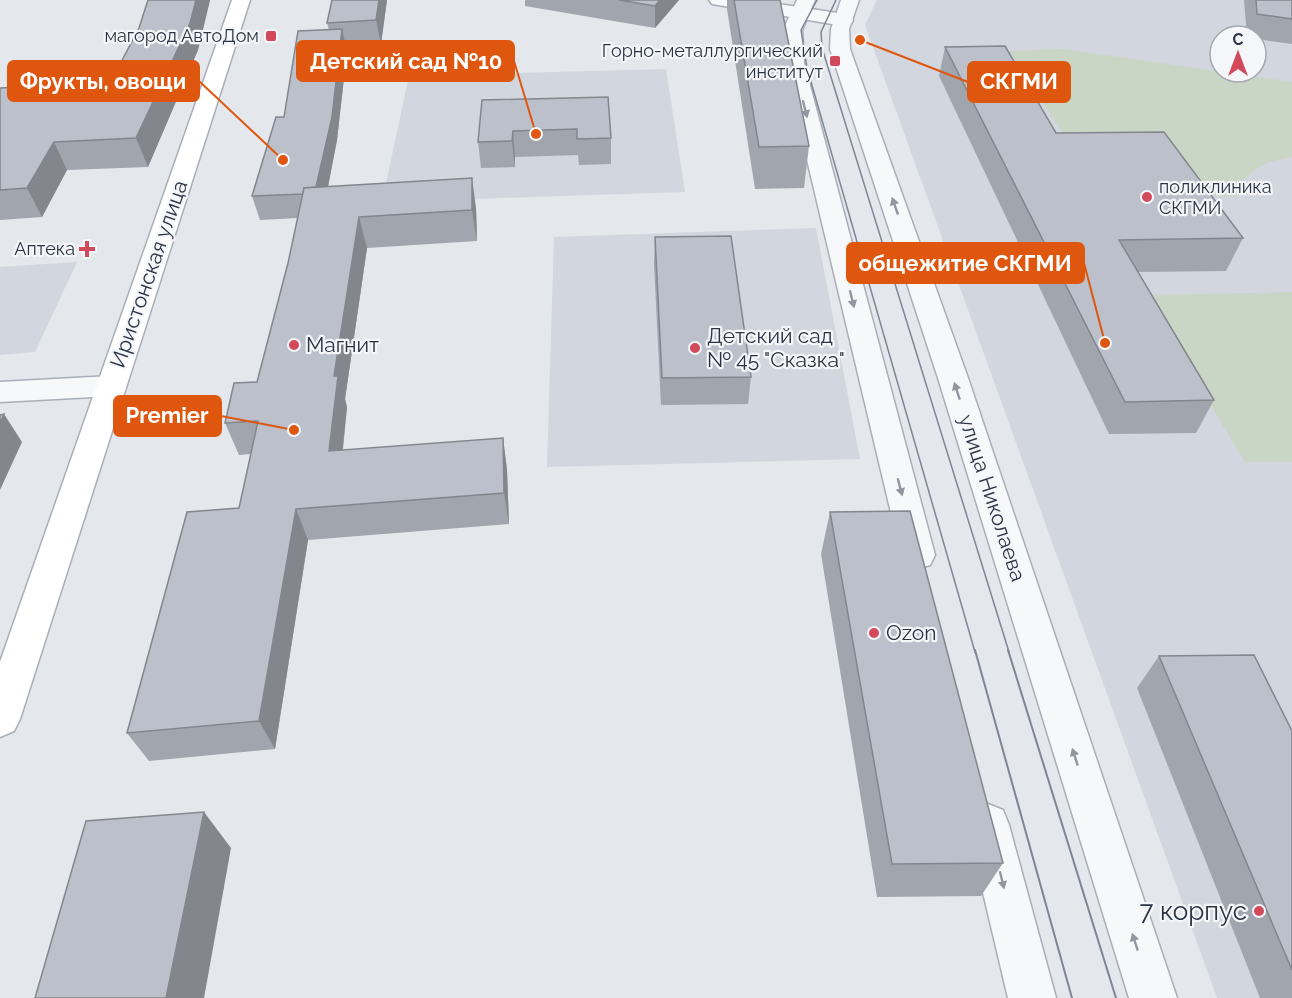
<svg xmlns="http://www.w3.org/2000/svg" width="1292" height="998" font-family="Raleway,sans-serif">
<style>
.built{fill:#d2d6de;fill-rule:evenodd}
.green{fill:#c9d6c5}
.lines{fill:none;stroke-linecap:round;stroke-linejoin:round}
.minor-casing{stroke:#a9aeb7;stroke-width:3}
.tertiary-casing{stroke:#a9aeb7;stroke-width:3}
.secondary-casing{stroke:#a9aeb7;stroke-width:3}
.minor{fill:#f7f8fa;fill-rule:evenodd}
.tertiary{fill:#f7f8fa;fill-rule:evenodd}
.secondary{fill:#fff;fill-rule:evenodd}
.tram-far1{stroke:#7d8696;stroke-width:1.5}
.tram{stroke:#7d8696;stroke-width:2}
.wall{fill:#a1a5ae}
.shaded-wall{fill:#83868d}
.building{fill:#bbc0ca;stroke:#83868d;stroke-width:1.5}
.oneway{fill:#9196a0}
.poi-dot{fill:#d1495b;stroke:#f4f6f9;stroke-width:2}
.labels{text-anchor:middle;stroke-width:4.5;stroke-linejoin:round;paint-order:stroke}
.far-poi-label{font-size:18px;fill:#2b3445;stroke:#f4f6f9;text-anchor:end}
.street-label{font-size:21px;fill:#2b3445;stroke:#f4f6f9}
.poi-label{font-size:21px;fill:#2b3445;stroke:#f4f6f9;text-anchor:start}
.near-poi-label{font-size:26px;fill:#2b3445;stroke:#f4f6f9;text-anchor:end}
.leader{fill:none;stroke:#df570f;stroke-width:2}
.callout-dot{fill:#df570f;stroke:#f4f6f9;stroke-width:2}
.callout{fill:#df570f;stroke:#df570f;stroke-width:2}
.callout-label{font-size:22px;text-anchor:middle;font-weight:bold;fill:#fff}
</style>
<rect width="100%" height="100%" fill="#e4e7ec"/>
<g class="built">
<path d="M877 0H1292V998H1217L865 25ZM1220 36H1256V72H1220Z"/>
<path d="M666 69 685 192 382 202 409 76Z"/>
<path d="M816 228 860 459 547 467 554 237Z"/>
<path d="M77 262 35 352 0 355V267Z"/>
</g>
<g class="green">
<path d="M1063 49 1292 82V157C1266 161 1243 170 1236 197L1194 195 1071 146 1009 51Z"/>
<path d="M1292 292V462H1245L1144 295Z"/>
</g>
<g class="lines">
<defs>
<g id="minor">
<path d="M709 0H752L844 14 851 16 853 20 851 24 844 26 712 4Z"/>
<path d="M111 376 121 379 126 386 121 393 111 396 0 402V382Z"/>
</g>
<g id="tertiary">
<path d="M797 0H815L802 30 804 63 935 555 930 565 918 569 906 565 901 555 784 63 783 30Z"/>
<path d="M841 0H859L849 29 850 49 968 378 1177 998H1129L938 378 830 49 831 29Z"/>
<path d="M988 804 1003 810 1009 825 1056 998H1008L967 825 973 810Z"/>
</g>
<path id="secondary" d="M232 0H250L20 719 14 731 0 737V662Z"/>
</defs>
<use href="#minor" class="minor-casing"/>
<use href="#tertiary" class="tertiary-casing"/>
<use href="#secondary" class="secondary-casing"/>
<use href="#minor" class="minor"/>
<use href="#tertiary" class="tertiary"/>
<use href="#secondary" class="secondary"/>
<g class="tram-far1">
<path d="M817 0 801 30 807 68 975 652"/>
<path d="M836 0 821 32 822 48 1009 652"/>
</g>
<g class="tram">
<path d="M975 650 1072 998"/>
<path d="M1008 650 1116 998"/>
</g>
</g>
<g class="wall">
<path d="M148 0H210L198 50 148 167 67 170 42 217 0 220V88L110 83 139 28Z"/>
<path d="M332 0H387L381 44 346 46 347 51 337 140 328 187 476 208 477 241 367 248 345 399 347 407 343 450 503 438 507 470 509 524 308 540 275 749 149 761 127 733 239 508 251 454 239 455 225 423 257 382 288 263 298 218 260 220 252 196 284 117 329 30 327 23Z"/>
<path d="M525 0H679L655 28 525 6Z"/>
<path d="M727 0H780L809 146 804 188 755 189 727 9Z"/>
<path d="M1244 0H1292V44L1256 39V36H1247Z"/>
<path d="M945 47 1056 133 1243 238 1226 271 1138 272 1214 400 1196 433 1109 434 939 76Z"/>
<path d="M482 100 611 138V164L579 165 578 155 515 157V167L481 168 478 142Z"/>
<path d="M655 237 751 377 748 404 661 405 654 264Z"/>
<path d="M830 512 1003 863 981 896 877 897 821 554Z"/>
<path d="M1159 656 1292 731V998H1260L1137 688Z"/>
</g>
<g class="shaded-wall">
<path d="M196 0H210L198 50 148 167 136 138Z"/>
<path d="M379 0H387L381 44 376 20Z"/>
<path d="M660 0H679L655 28V6Z"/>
<path d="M342 29 347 51 337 140 322 217 315 193Z"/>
<path d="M513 131 515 157V167L512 141Z"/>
<path d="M54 142 67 170 42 217 27 188Z"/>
<path d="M472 178 476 208 477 241 472 210Z"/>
<path d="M359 217 367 248 345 399 347 407 339 483 329 451 334 376Z"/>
<path d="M4 414 22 442 0 490V423Z"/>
<path d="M503 438 507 470 509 524 504 493Z"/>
<path d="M296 509 308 540 275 749 259 721Z"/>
<path d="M204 812 231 848 204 998H166Z"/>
</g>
<g class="building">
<path d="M148 0H196L190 23 136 138 54 142 27 188 0 190V88L110 83 139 28Z"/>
<path d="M332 0H379L376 20 327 23Z"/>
<path d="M619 0H660L655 6Z"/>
<path d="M734 0H780L809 146 759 147Z"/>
<path d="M1256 0H1292V19L1257 14Z"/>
<path d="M342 29 332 117 316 187 304 188 303 194 252 196 276 117H284L298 31Z"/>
<path d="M1005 46 1056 133 1164 132 1243 238 1119 240 1214 400 1125 402 945 47Z"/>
<path d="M608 97 611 138 577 139V129L513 131 512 141 478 142 482 100Z"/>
<path d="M472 178V210L359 217 334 376H338L329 451 503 438 504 493 296 509 259 721 127 733 187 512 239 508 258 421 225 423 234 383 257 382 288 263 304 188Z"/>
<path d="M731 236 751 377 662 378 655 237Z"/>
<path d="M4 414 0 423V415Z"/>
<path d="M910 511 1003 863 892 864 830 512Z"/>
<path d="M1254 655 1292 731V970L1159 656Z"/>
<path d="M204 812 166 998H35L86 821Z"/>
</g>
<defs><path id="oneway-solid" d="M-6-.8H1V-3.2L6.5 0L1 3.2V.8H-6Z" transform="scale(1.5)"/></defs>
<g class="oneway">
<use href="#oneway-solid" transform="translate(805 109) rotate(76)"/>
<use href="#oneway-solid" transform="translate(895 206) rotate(-109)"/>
<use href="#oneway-solid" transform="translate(852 299) rotate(76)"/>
<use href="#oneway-solid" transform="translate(957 391) rotate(-108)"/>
<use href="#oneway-solid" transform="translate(900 487) rotate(75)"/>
<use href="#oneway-solid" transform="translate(1075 757) rotate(-108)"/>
<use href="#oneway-solid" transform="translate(1002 880) rotate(76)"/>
<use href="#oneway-solid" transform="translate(1135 942) rotate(-108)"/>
</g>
<g class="poi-dot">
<rect x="265" y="30" width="12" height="12" rx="3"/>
<rect x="829" y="55" width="12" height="12" rx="3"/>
<circle cx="1147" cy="197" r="6"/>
<path d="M84 240h6v6h6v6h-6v6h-6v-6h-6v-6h6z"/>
<circle cx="294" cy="345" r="6"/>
<circle cx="695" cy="348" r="6"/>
<circle cx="874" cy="633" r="6"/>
<circle cx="1259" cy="911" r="6"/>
</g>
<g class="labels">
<g class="far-poi-label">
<text x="259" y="42">магород АвтоДом</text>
<text x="823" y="57">Горно-металлургический<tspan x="823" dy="21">институт</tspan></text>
<text x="1159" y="193" text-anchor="start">поликлиника<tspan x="1159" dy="21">СКГМИ</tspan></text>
<text x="75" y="255">Аптека</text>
</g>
<g class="street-label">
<text transform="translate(149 274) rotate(-71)" y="7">Иристонская улица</text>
<text transform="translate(992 498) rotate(72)" y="7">улица Николаева</text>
</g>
<g class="poi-label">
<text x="707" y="343">Детский сад<tspan x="707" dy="24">№ 45 "Сказка"</tspan></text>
<text x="306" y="352">Магнит</text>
<text x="886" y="640">Ozon</text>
</g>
<g class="near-poi-label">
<text x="1247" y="920">7 корпус</text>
</g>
</g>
<path class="leader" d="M536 134L514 61M283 160L199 81M860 40L968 82M1105 343L1084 263M294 430L221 416"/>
<g class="callout-dot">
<circle cx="536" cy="134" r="6"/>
<circle cx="283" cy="160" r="6"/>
<circle cx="860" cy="40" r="6"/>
<circle cx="1105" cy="343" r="6"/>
<circle cx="294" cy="430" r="6"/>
</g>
<g class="callout">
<rect x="297" y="41" width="217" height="40" rx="6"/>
<rect x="8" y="61" width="191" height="40" rx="6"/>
<rect x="968" y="62" width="102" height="40" rx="6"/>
<rect x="847" y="243" width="237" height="40" rx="6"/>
<rect x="114" y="396" width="107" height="40" rx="6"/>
</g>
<g class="callout-label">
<text x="406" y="69">Детский сад №10</text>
<text x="103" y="89">Фрукты, овощи</text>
<text x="1019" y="89">СКГМИ</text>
<text x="965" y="271">общежитие СКГМИ</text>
<text x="167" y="423">Premier</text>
</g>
<g transform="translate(1238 54)"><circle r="28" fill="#f4f6f9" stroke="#a4a8b1" stroke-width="1.5"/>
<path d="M0-4.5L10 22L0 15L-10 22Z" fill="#d1495b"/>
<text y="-9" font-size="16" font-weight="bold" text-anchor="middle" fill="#2b3445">С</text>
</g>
</svg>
